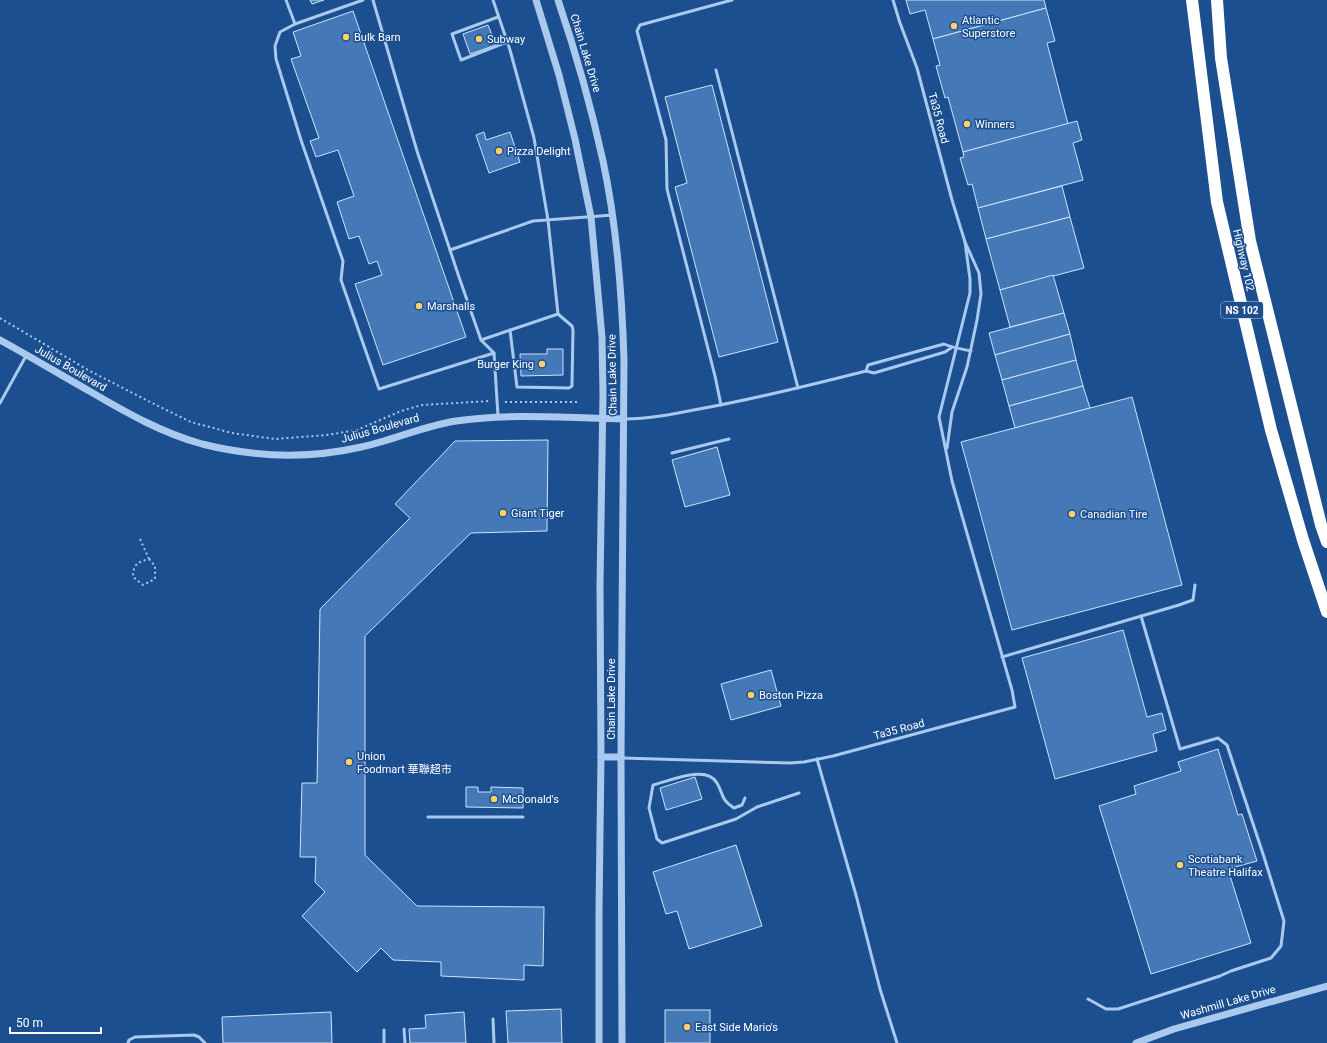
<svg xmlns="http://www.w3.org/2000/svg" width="1327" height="1043" font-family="Roboto,'Noto Sans SC',sans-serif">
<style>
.building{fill:#4478b7;stroke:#cfe3fa}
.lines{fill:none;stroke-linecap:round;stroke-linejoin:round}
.path{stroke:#a9c9ee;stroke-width:2;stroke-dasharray:2 3;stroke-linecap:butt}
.service{stroke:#a9c9ee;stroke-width:3}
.tertiary{stroke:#a9c9ee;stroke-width:7}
.motorway{stroke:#fff;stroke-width:12}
.poi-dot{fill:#ffd166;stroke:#1b4f8f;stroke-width:1.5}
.labels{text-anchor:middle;stroke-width:3;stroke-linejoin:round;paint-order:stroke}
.shield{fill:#1b4f8f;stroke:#bbcadd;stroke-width:1}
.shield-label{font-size:10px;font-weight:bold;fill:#fff}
.poi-label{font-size:11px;fill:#fff;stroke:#1b4f8f;text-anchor:start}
.street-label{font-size:11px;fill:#fff;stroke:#1b4f8f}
</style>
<rect width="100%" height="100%" fill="#1b4f8f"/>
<g class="building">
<path d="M310 0H324L312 4Z"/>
<path d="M906 0H1044L1046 8 933 39 925 10 910 14Z"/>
<path d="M1046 8 1055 41 1047 43 1068 124 963 152 948 97 945 98 936 66 940 65 933 39Z"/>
<path d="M353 11 466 337 383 365 355 284 382 275 377 261 369 264 359 236 349 239 337 202 354 196 338 150 316 157 310 141 319 138 291 59 301 56 293 32Z"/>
<path d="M488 25 496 45 470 54 463 34Z"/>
<path d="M712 85 778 342 719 357 675 187 687 183 665 97Z"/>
<path d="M1077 121 1082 140 1073 143 1083 180 978 208 972 184 968 185 960 158 964 157 963 152Z"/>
<path d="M484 132 486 140 510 132 520 162 489 173 476 135Z"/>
<path d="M1062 186 1070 217 986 239 978 208Z"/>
<path d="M1070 217 1084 268 1000 290 986 239Z"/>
<path d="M1053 275 1064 313 1010 327 1000 290Z"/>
<path d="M1064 313 1070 334 995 355 989 333Z"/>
<path d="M1070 334 1076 360 1002 380 995 355Z"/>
<path d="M547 349H563V375L521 376 520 354H547Z"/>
<path d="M1076 360 1083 386 1009 406 1002 380Z"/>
<path d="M1083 386 1090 408 1015 428 1009 406Z"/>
<path d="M1132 397 1182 585 1012 630 961 442Z"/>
<path d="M548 440 547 531 471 533 365 636V855L417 906 544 907 543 966 524 965V980L441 976V962L393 960 381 948 357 972 302 916 325 892 315 882 316 857H300L302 783H317L320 609 410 518 395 504 455 441Z"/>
<path d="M717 447 730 495 685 507 672 460Z"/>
<path d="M1123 630 1147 717 1162 713 1166 730 1153 734 1157 751 1055 779 1022 658Z"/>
<path d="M771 670 781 706 731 720 721 684Z"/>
<path d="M1218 749 1238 815 1242 814 1257 861 1228 869 1251 943 1151 974 1099 806 1136 794 1134 786 1181 771 1178 762Z"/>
<path d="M695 777 702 799 666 810 660 788Z"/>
<path d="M466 787H478V792H491V787L523 788V808L466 807Z"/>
<path d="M736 845 762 926 689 949 677 911 666 914 653 872Z"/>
<path d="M561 1009 562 1043H508L506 1011Z"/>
<rect x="665" y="1010" width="45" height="33"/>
<path d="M331 1012 332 1043H223L222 1017Z"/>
<path d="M464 1012 466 1043H410L409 1029 426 1028 425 1015Z"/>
</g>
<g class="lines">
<g class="path">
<path d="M0 318 88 370 152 403 191 422 232 433 275 439 327 435 357 430 401 411 422 405 490 401"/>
<path d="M505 402H580"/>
<path d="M140 539 149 559"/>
<path d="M149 559 155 566V579L143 585 133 577C133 564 138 562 149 559Z"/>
</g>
<g class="service">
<path d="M286 0 295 24"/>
<path d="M363 0 295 24 280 32 275 46 276 59 301 140 343 261 341 280 379 389 494 353"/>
<path d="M373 0 417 151 459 277 481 340 494 353 498 416"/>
<path d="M893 0 900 23 917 68 952 200 965 242 979 273 981 294 977 320 967 367 952 412 947 448"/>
<path d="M498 17 452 34 461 60 507 42"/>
<path d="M716 70 798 388"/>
<path d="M450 250 533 221 613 215"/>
<path d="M510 330 517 387 569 388 572 386V383L573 330 572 326 558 314"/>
<path d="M481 340 558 314 548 220 534 138 510 50 493 0"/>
<path d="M866 371 868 365 944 344C953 348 962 349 971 351"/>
<path d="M0 403 26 356"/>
<path d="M721 405 715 376 667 189 666 140 637 31 640 25 732 0"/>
<path d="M624 419C650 419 674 414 699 409 755 399 811 385 866 371L874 373 945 352 951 348"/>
<path d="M672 453 729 439"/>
<path d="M1002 657 1179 605 1193 600 1195 585"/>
<path d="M622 758 790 763 804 762 833 756 1015 707 1012 690 952 481 939 417 970 293V279L965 242"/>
<path d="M817 759 856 895 880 989 897 1043"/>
<path d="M745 798 742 805 734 808C720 799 724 795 717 783 707 764 669 781 653 785L649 808 657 839 662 843 736 819 757 807 799 793"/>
<path d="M428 817H523"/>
<path d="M1088 999 1106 1009H1118L1220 976 1231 971 1271 958 1281 946 1284 921 1264 857 1227 745 1218 738 1180 749 1141 616"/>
<path d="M493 1019 494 1043"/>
<path d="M404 1029 405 1043"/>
<path d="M384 1030V1043"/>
<path d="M128 1043 129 1040 135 1037 194 1035 199 1037 205 1043"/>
</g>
<g class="tertiary">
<path d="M536 0 559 75 575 139 591 217 602 337 603 394 600 584 601 757 599 909V1043"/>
<path d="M558 0C576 53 591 106 603 161 617 226 622 294 624 360L621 757 622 1043"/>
<path d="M0 340C31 357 61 375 91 392 127 413 162 433 202 444 254 457 309 459 361 447 394 440 423 426 456 421 512 413 568 418 624 419"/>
<path d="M601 757H621"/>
<path d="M1136 1043 1174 1029 1327 986"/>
</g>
<g class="motorway">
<path d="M1192 0 1217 202 1271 430 1303 540 1327 612"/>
<path d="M1217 0 1221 58 1250 241 1321 525 1327 542"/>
</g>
</g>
<g class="poi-dot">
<circle cx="954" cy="26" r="4"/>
<circle cx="346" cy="37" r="4"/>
<circle cx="479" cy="39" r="4"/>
<circle cx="967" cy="124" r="4"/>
<circle cx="499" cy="151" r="4"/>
<circle cx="419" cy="306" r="4"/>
<circle cx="542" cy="364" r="4"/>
<circle cx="503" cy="513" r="4"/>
<circle cx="1072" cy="514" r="4"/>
<circle cx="751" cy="695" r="4"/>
<circle cx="349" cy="762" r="4"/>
<circle cx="494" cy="799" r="4"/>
<circle cx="1180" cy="865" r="4"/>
<circle cx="687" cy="1027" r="4"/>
</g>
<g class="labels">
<rect class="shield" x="1221" y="302" width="42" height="16" rx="3"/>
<g class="shield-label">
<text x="1242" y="314">NS 102</text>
</g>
<g class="poi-label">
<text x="962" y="24">Atlantic<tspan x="962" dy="13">Superstore</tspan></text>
<text x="354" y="41">Bulk Barn</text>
<text x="487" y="43">Subway</text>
<text x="975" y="128">Winners</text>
<text x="507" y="155">Pizza Delight</text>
<text x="427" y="310">Marshalls</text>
<text x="534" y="368" text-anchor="end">Burger King</text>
<text x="511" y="517">Giant Tiger</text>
<text x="1080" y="518">Canadian Tire</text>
<text x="759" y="699">Boston Pizza</text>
<text x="357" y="760">Union<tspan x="357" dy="13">Foodmart 華聯超市</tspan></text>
<text x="502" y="803">McDonald's</text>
<text x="1188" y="863">Scotiabank<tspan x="1188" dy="13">Theatre Halifax</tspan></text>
<text x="695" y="1031">East Side Mario's</text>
</g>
<g class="street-label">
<text transform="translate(586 53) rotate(73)" y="4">Chain Lake Drive</text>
<text transform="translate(939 118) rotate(75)" y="4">Ta35 Road</text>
<text transform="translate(1244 260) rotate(77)" y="4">Highway 102</text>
<text transform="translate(71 368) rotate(30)" y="4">Julius Boulevard</text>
<text transform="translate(612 375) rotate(-91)" y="4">Chain Lake Drive</text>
<text transform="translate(380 428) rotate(-16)" y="4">Julius Boulevard</text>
<text transform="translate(611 699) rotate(-90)" y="4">Chain Lake Drive</text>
<text transform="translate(899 729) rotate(-15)" y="4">Ta35 Road</text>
<text transform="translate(1228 1002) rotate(-16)" y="4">Washmill Lake Drive</text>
</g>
</g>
<path d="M10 1027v6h91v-6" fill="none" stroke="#ffffff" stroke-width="2"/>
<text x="16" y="1027" font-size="12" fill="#ffffff" stroke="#1b4f8f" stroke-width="3" paint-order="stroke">50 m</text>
</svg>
